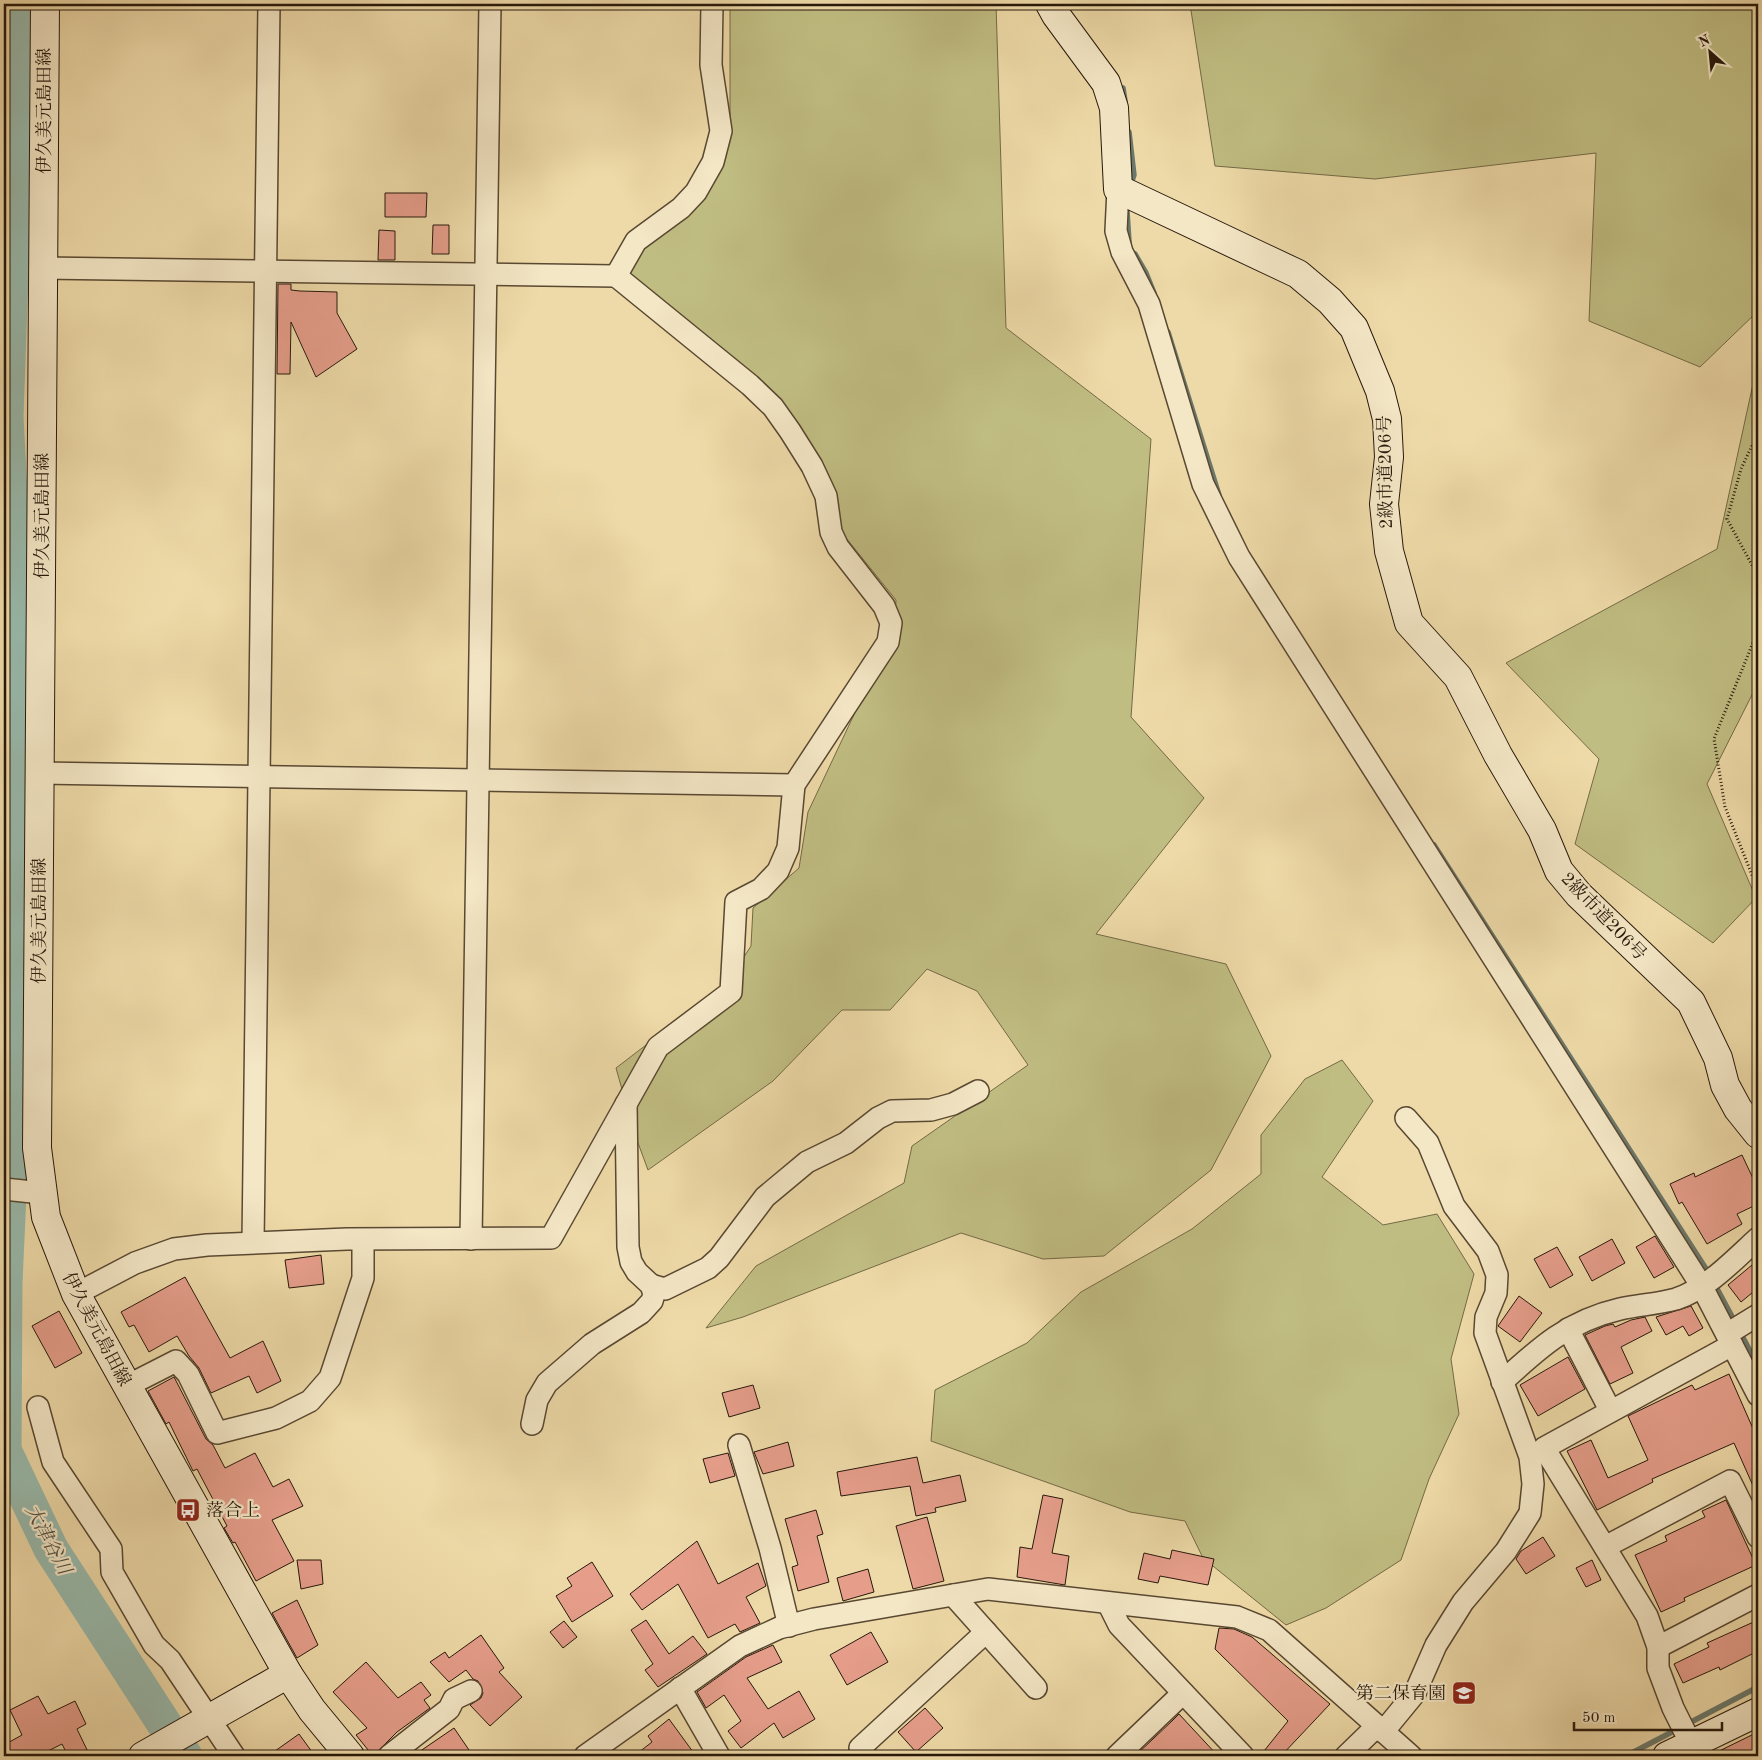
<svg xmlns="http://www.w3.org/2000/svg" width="1762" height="1760" font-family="'Old Standard TT','Noto Serif JP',serif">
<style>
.green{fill:#c0bd82;stroke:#746a46}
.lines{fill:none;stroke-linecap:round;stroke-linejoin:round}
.stream{stroke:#6b796c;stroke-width:5.5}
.river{stroke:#99baac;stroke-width:35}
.building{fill:#e69e8b;stroke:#27180b}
.street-casing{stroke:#594832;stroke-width:24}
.secondary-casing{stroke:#27180b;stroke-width:30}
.path{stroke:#27180b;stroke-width:3;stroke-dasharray:1 2.5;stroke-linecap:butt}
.street{stroke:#f4e7c6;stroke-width:21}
.secondary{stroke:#f4e7c6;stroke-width:28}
.labels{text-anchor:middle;stroke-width:4.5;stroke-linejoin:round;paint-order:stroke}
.street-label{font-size:18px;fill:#27180b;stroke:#f4e7c6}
.poi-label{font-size:18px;fill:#27180b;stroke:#f4e7c6;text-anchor:start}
.water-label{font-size:19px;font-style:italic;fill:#4f5143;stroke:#f4e7c6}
</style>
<rect width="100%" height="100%" fill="#eedaa8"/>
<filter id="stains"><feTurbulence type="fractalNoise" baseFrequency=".004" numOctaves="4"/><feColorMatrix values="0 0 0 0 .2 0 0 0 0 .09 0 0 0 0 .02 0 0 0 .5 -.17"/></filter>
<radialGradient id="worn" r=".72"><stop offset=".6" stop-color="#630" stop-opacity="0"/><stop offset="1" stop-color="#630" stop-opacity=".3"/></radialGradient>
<g class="green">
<path d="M730 4H996L1006 328 1151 439 1131 717 1204 798 1096 934 1226 964 1271 1056 1211 1170 1104 1256 1043 1259 961 1233 743 1317 706 1328 756 1266 904 1183 912 1146 1028 1065 977 991 927 969 890 1010H842L773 1081 648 1170 634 1132 616 1068 727 983 751 946 753 908 799 868 808 812 894 630 896 600 838 528 763 385 626 279 646 243 700 197 730 124Z"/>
<path d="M1190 4H1758V311L1700 367 1589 321 1596 153 1375 179 1215 166Z"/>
<path d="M1758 361V683L1707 784 1756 898 1713 943 1575 844 1599 759 1506 663 1717 549Z"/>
<path d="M1342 1060 1373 1101 1322 1177 1383 1225 1437 1214 1474 1274 1451 1359 1459 1414 1429 1479 1401 1560 1326 1608 1286 1625 1203 1558 1185 1521 1130 1512 931 1441 935 1390 1027 1343 1081 1292 1192 1229 1261 1174V1135L1305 1079Z"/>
</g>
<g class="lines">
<g class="stream">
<path d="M1123 88 1125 101"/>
<path d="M1129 132 1134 175 1130 187"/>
<path d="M1127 211 1129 242"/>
<path d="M1135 254 1146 273 1154 293"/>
<path d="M1168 332 1219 495"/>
<path d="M1434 845 1710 1275"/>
<path d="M1714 1283 1736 1324"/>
<path d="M1740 1332 1758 1366"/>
<path d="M1626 1756 1758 1687"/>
</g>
<path class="river" d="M17 4 16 135 6 417 15 588 19 890 16 1037 5 1283 4 1450 51 1549 185 1756"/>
</g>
<g class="building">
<path d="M385 193H427L426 217H385Z"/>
<path d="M433 225H449V254H432Z"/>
<path d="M379 230 395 231V260H378Z"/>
<path d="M278 284H291V290L300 291 337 292V313L357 349 316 377 291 322 290 374H277Z"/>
<path d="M1742 1155 1758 1189V1204L1737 1214 1742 1224 1707 1244 1682 1202 1679 1204 1670 1184 1694 1173 1695 1177Z"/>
<path d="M1655 1236 1674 1267 1654 1278 1636 1247Z"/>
<path d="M1612 1239 1625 1263 1592 1281 1579 1257Z"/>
<path d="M1557 1247 1573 1275 1550 1288 1534 1259Z"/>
<path d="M321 1255 324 1284 289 1288 285 1260Z"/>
<path d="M1758 1260V1288L1741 1302 1728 1285Z"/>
<path d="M185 1277 230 1358 263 1341 281 1381 257 1393 249 1376 211 1393 199 1368 189 1356 177 1336 149 1352 134 1325 129 1327 121 1312Z"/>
<path d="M1519 1296 1542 1313 1520 1342 1498 1326Z"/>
<path d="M1691 1306 1703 1328 1689 1336 1683 1326 1666 1335 1656 1317Z"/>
<path d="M59 1311 82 1353 55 1368 32 1326Z"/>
<path d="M1645 1317 1652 1331 1621 1347 1633 1373 1610 1384 1585 1335 1605 1326 1613 1324 1615 1327 1631 1320Z"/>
<path d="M1568 1357 1585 1389 1538 1416 1520 1385Z"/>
<path d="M1729 1374 1758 1440V1497L1734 1443 1652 1479 1653 1482 1597 1510 1567 1451 1591 1440 1608 1478 1648 1460 1628 1416 1692 1385 1695 1390Z"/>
<path d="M174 1377 206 1439 213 1445 225 1468 255 1453 273 1487 289 1479 303 1506 272 1520 294 1561 256 1581 235 1542 233 1543 224 1528 227 1526 197 1469 193 1471 169 1422 166 1424 148 1391Z"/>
<path d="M753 1385 760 1408 729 1417 722 1393Z"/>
<path d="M788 1442 794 1466 763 1474 754 1452Z"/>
<path d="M728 1453 735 1476 710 1483 703 1459Z"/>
<path d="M917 1457 923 1483 960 1475 966 1501 935 1508 936 1512 916 1516 910 1486 841 1496 837 1472Z"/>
<path d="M1043 1495 1063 1499 1052 1553 1069 1556 1065 1585 1017 1577 1020 1547 1032 1549Z"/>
<path d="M1726 1500 1756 1565 1684 1598 1685 1601 1661 1612 1635 1555 1667 1541 1665 1536 1705 1517 1702 1511Z"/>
<path d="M816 1510 823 1534 817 1536 829 1582 798 1591 792 1567 798 1565 785 1519Z"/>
<path d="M927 1517 944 1581 913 1589 896 1526Z"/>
<path d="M1543 1537 1555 1556 1526 1574 1516 1559 1521 1551Z"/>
<path d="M697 1541 718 1584 758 1563 766 1586 746 1597 760 1623 740 1632 735 1624 708 1638 678 1584 642 1610 630 1594Z"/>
<path d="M1172 1550 1214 1559 1208 1585 1160 1576 1158 1583 1138 1579 1144 1553 1170 1559Z"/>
<path d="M297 1560H321L323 1584 301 1589Z"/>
<path d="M1592 1560 1601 1580 1586 1587 1576 1568Z"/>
<path d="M592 1562 613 1596 572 1622 556 1596 572 1586 567 1578Z"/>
<path d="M868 1569 874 1592 843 1601 837 1578Z"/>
<path d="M297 1600 318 1645 297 1658 272 1613Z"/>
<path d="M646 1620 669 1654 693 1636 707 1654 658 1687 645 1670 653 1664 631 1630Z"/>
<path d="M1758 1620V1651L1720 1670 1719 1667 1683 1683 1674 1664 1709 1647 1707 1643Z"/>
<path d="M564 1621 577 1637 563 1648 550 1632Z"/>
<path d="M1219 1628 1234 1629 1252 1637 1330 1704 1281 1756H1260L1288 1721 1215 1649Z"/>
<path d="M871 1632 888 1662 847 1685 830 1655Z"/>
<path d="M481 1635 504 1668 499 1672 522 1697 490 1726 470 1705 481 1698 483 1693 478 1681 473 1679 466 1670 449 1682 430 1662 445 1652 449 1658Z"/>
<path d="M773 1645 782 1662 747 1678 768 1709 799 1691 815 1719 783 1738 774 1723 741 1748 728 1731 741 1721 724 1695 706 1708 697 1692 746 1657Z"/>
<path d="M366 1662 398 1698 421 1682 431 1695 424 1700 430 1708 397 1732 373 1756 356 1735 367 1728 333 1692Z"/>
<path d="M38 1696 48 1714 75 1701 86 1724 77 1729 90 1756H68L62 1744 38 1756H4V1745L22 1735 10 1710Z"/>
<path d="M925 1708 943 1728 916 1752 898 1732Z"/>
<path d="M1179 1714 1218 1756H1135L1172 1721Z"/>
<path d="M669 1719 696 1756H634L652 1742 648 1736Z"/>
<path d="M454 1728 469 1750 460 1756H413Z"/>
<path d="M1758 1732V1756H1709Z"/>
<path d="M299 1734 315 1756H268Z"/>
</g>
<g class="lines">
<defs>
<g id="street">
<path d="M1118 189 1116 231 1122 252 1149 304 1203 484 1239 557 1701 1285 1758 1395"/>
<path d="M43 268 616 276"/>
<path d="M40 773 794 785"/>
<path d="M4 1189 42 1193"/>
<path d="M471 1239 490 4"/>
<path d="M253 1242 269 4"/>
<path d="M651 1285 665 1289 708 1268 719 1258 765 1197 807 1162 846 1143 878 1118 892 1111 931 1110 953 1104 978 1091"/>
<path d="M76 1294 135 1263 174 1249 207 1245 347 1239 551 1238 658 1047 731 992 736 902 761 889 778 871 788 848 794 785 888 642 891 623 884 606 838 547 831 532 826 496 812 466 790 431 773 407 750 385 616 276 636 241 681 208 696 192 713 162 721 131 711 65 712 4"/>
<path d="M1568 1329 1610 1410"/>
<path d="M1727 1334 1758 1315"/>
<path d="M1502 1382C1539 1348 1568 1321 1620 1309 1638 1305 1658 1304 1676 1299 1707 1289 1735 1259 1758 1238"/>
<path d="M127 1386 176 1361 188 1374 217 1433 276 1418 310 1401 330 1378 363 1278V1241"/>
<path d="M38 1407 53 1462 111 1549 112 1572 154 1645 170 1660 234 1756"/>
<path d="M532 1424 537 1400 547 1383 592 1344 641 1313 652 1301 654 1294 651 1285 637 1272 631 1262 628 1247 626 1104"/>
<path d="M739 1445 770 1548 789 1626"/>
<path d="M1605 1547 1730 1481 1758 1537"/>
<path d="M953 1595 1036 1688"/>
<path d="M1108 1603 1119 1625 1243 1756"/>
<path d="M1658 1647 1758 1595"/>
<path d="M680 1688 719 1756"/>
<path d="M1383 1732 1415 1693 1436 1645 1463 1602 1506 1551 1530 1513 1533 1484 1530 1457 1485 1333 1486 1317 1496 1293 1497 1275 1488 1251 1454 1206 1428 1143 1406 1118"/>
<path d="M860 1748 986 1632"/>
<path d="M389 1756 449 1709 454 1699 471 1691"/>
<path d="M585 1756 740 1646 779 1628 814 1619 988 1589 1237 1617 1269 1630 1411 1756"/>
<path d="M1117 1756 1183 1693"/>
<path d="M1346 1756 1377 1726"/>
<path d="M1697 1756 1673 1708 1658 1668V1647L1647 1616 1544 1448 1732 1345"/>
</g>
<g id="secondary">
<path d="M45 4 37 1148 46 1217 76 1294 288 1674 312 1710 350 1756"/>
<path d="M1050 4 1056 15 1106 83 1114 108 1118 189 1298 274 1330 301 1354 328 1380 391 1387 419 1389 457 1384 504 1389 551 1409 623 1458 677 1498 755 1542 830 1559 871 1579 895 1691 1002 1718 1058 1725 1085 1738 1109 1758 1134"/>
<path d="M143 1756 288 1674"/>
<path d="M1667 1756 1758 1712"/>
</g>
</defs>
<use href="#street" class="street-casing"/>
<use href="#secondary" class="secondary-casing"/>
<g class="path">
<path d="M1758 433 1741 469 1727 519 1758 576"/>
<path d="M1758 630 1714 739 1725 807 1758 890"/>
</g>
<use href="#street" class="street"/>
<use href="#secondary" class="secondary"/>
</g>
<defs>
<symbol id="bus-square" viewBox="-11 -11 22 22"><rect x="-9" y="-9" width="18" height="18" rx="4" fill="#8f2418" stroke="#f4e7c6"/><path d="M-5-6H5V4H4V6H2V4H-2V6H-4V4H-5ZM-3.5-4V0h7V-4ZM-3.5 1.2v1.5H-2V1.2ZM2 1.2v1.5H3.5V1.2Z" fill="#fff"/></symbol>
<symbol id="school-square" viewBox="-11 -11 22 22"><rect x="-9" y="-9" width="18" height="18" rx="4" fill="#8f2418" stroke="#f4e7c6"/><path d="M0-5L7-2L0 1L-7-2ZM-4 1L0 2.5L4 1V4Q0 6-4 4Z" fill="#fff"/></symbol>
</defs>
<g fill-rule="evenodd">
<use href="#bus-square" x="174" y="1496" width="28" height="28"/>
<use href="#school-square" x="1450" y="1679" width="28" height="28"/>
</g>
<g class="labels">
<g class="street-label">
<text transform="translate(44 111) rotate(-90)" y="6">伊久美元島田線</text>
<text transform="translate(1385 472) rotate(-91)" y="6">2級市道206号</text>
<text transform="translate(42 516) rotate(-90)" y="6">伊久美元島田線</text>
<text transform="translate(1604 916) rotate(46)" y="6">2級市道206号</text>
<text transform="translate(39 921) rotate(-90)" y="6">伊久美元島田線</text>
<text transform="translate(97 1329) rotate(62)" y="6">伊久美元島田線</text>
</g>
<g class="poi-label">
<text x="206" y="1516">落合上</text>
<text x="1446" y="1699" text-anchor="end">第二保育園</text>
</g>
<g class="water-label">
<text transform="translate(49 1539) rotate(62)" y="7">大津谷川</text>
</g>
</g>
<rect width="1762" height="1760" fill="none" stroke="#eedaa8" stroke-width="20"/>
<rect x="5" y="5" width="1752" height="1750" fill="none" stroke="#27180b" stroke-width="2.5"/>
<rect x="10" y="10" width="1742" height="1740" fill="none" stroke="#27180b"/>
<g transform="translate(1710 52) rotate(333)" stroke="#f4e7c6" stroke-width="4" paint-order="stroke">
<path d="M0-4L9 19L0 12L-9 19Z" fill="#27180b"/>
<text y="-8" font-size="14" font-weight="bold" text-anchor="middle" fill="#27180b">N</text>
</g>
<path d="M1574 1722v8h148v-8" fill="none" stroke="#27180b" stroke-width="2.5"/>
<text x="1582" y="1722" font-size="15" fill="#27180b" stroke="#f4e7c6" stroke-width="4" paint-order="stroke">50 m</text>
<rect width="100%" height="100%" filter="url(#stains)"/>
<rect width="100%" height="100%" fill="url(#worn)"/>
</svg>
